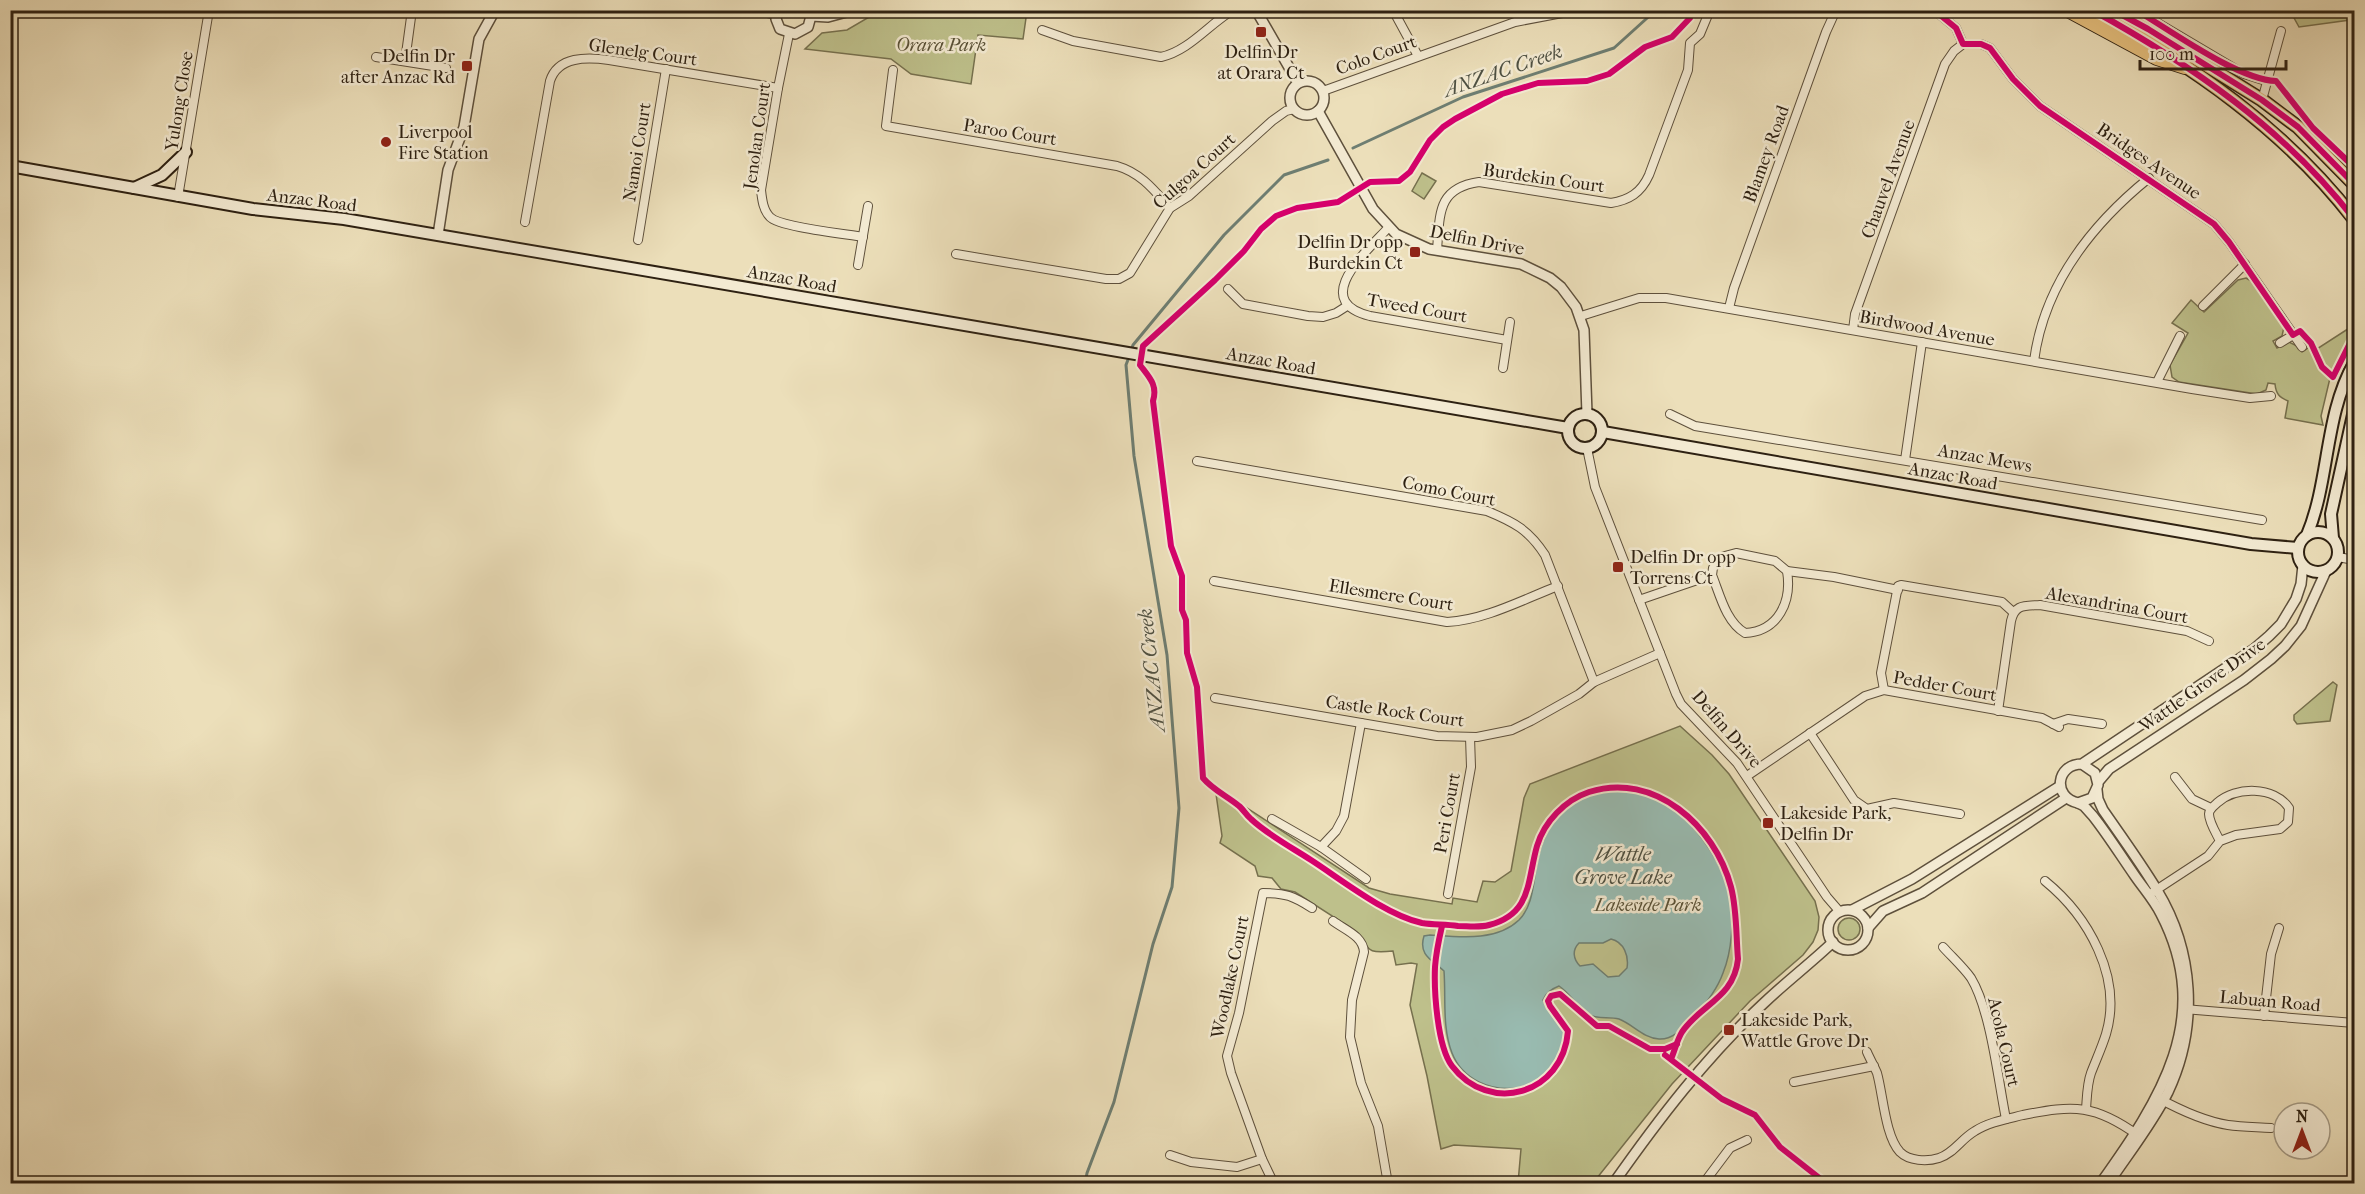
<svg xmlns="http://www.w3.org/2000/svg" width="2365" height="1194" font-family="'IM FELL French Canon',serif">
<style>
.green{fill:#bec08b;stroke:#76704e;stroke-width:1.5}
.water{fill:#99bcb2;stroke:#6e7e72;stroke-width:1.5;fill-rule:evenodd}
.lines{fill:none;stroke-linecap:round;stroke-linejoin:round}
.stream{stroke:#6e7e72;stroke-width:3}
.minor-casing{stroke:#5e503c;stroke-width:10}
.tertiary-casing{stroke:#5e503c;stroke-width:12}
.secondary-casing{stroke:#2e2112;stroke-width:14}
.primary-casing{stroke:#2e2112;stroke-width:15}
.motorway-casing{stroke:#2e2112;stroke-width:16}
.minor{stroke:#f3ead2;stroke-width:8}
.tertiary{stroke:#f3ead2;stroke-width:9}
.secondary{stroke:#f3ead2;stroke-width:10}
.primary{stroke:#e6c07d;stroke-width:12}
.motorway{stroke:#e6c07d;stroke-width:14}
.cycleway-casing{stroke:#f3ead2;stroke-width:10}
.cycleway{stroke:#d6006c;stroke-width:6}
.poi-dot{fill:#8f2418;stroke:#f3ead2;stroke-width:2}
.labels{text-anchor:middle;stroke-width:5;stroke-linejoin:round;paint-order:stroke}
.park-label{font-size:18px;font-style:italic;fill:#595136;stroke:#f3ead2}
.street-label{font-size:18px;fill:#2e2112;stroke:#f3ead2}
.poi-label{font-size:18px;fill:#2e2112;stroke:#f3ead2;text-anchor:start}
.water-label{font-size:20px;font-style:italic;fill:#4e5042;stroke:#f3ead2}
</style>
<rect width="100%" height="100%" fill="#ecdfba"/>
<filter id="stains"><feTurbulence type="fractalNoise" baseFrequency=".00333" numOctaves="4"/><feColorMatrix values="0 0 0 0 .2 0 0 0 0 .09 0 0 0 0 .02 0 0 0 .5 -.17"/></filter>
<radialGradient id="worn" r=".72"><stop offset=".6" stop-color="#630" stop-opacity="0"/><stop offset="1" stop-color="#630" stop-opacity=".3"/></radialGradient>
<g class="green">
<path d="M881 10H1027V11L1023 39 978 35 971 84 911 74 891 59 805 49 822 33 847 30Z"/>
<path d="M2297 11V10L2352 11 2350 20 2299 27 2293 16Z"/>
<path d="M1422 173 1436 181 1424 199 1412 191Z"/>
<path d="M2246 278 2253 282 2284 327 2282 336 2273 341 2277 348 2289 342 2297 346 2302 352 2314 344 2317 349 2354 325V331L2330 378 2321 416 2323 425 2285 418 2288 401C2279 397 2276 394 2275 384L2268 383 2266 390 2257 394 2179 382 2172 377 2170 365 2188 333 2172 323 2191 300 2204 312 2238 280Z"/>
<path d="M2333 682 2337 685 2330 721 2297 724 2294 720V715Z"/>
<path d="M1680 726 1712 755 1729 774 1815 901 1819 917 1818 930 1813 942 1803 955 1750 1001 1672 1084 1593 1183H1518L1521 1149 1454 1145 1441 1149 1427 1076 1410 1005 1417 964 1411 963 1396 965 1393 951C1359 955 1373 945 1351 928L1295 892 1281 889 1272 878 1258 876 1255 866 1220 843 1222 836 1215 787 1369 888 1390 894 1452 904 1453 898 1477 902 1483 881 1495 882 1511 871 1524 798 1530 784Z"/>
<circle cx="1849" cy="929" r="11"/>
</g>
<path class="water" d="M1616 790C1630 791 1643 792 1656 797 1688 811 1724 863 1730 896 1734 920 1732 951 1723 973 1717 990 1705 1005 1693 1018 1684 1027 1673 1040 1659 1039 1643 1038 1634 1025 1619 1019 1609 1016 1597 1020 1588 1014 1577 1007 1571 994 1559 986 1551 989 1546 993 1543 1000 1549 1012 1564 1022 1564 1035 1567 1098 1473 1107 1452 1053 1442 1027 1446 999 1444 971 1432 960 1418 955 1424 936L1430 935C1459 937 1496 942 1519 920 1532 907 1533 887 1536 869 1543 822 1568 794 1616 790ZM1611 939C1624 942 1629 956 1627 968L1619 976 1608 977 1593 964 1580 966C1573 959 1572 950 1579 943H1603Z"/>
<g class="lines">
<g class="stream">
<path d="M1353 148 1463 97 1614 48 1656 10"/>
<path d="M1131 351 1133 345 1224 235 1284 175 1328 160"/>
<path d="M1085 1184 1087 1173 1114 1102 1153 944 1172 887 1179 808 1167 655 1134 456 1126 365 1129 357"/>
</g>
<defs>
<g id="minor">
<path d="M1393 10 1418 56"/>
<path d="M1934 10 1956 28 1963 44"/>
<path d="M2136 10 2244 74 2266 81"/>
<path d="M1042 30 1073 41 1161 57C1189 51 1209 24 1233 10"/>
<path d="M789 34 778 88 761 190C762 199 763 210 770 217 779 227 846 234 863 237"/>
<path d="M1963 44H1981L1990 48 2013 79 2040 106 2214 224 2229 242 2302 347"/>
<path d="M376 57 446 68"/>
<path d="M405 61 412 10"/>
<path d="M893 70 886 126 1117 166C1141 173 1154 190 1170 208"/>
<path d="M1323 91 1515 22 1578 10"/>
<path d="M2262 100 2281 31"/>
<path d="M178 197 209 10"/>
<path d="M525 222 550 81C558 56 587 57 609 60L778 88"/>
<path d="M1388 228C1367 251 1309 301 1370 316L1507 340"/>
<path d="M638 240 666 69"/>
<path d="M1437 250C1440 214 1437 188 1479 182L1611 203C1629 200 1641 193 1649 175L1688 70 1690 43 1700 34 1710 10"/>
<path d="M956 254 1106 279H1119L1130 273 1170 208 1189 196 1272 121 1286 111 1294 109"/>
<path d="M858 265 868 206"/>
<path d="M1228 289 1243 304 1308 316 1323 317 1336 313 1347 306"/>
<path d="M2203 306 2245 264"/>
<path d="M1729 308 1734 288 1826 32 1836 10"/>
<path d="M1581 316 1639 298H1666L2192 389 2250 398 2271 396"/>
<path d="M1853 330 1855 314 1945 64 1954 51 1963 44"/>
<path d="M2280 343 2293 335"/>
<path d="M2034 361C2044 285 2091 225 2149 178"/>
<path d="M1503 368 1510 322"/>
<path d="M2157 382 2180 336"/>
<path d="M1670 414 1695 426 2262 520"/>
<path d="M1587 448 1595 487 1676 694 1681 704 1737 763 1827 897 1840 912"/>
<path d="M1905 460 1922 342"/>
<path d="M1197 461 1487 511C1514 522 1529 530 1545 555L1594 682"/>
<path d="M2338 557 2354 560"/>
<path d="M1787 571 1834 577 1898 590"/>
<path d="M1214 581 1447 622C1485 620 1522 600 1558 586"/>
<path d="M1639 600 1712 575 1713 568 1721 557 1736 553 1775 561 1787 571C1792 601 1779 631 1745 633 1726 622 1720 595 1712 575"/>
<path d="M1884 690 1881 673 1898 586 1901 585 2002 602 2013 612"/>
<path d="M1215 698 1437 736 1477 737 1512 730 1531 721 1579 694 1594 682 1660 653"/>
<path d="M1998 711 2011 621C2015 604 2024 606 2040 605L2187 631 2209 641"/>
<path d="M2053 724 2068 719 2102 724"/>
<path d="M1810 733 1854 800 1867 809 1894 803 1960 814"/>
<path d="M1747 776 1865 696 1884 690 2042 718 2059 727"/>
<path d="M2175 777 2192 799 2211 808"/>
<path d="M1272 819 1321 847 1366 879"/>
<path d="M1321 847 1336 831 1344 816 1361 723"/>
<path d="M2045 881C2088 916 2123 977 2106 1034 2102 1047 2096 1060 2091 1073 2087 1084 2087 1097 2086 1109"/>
<path d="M2153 892 2208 856 2220 841 2236 835 2280 829 2288 822 2289 808C2274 786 2236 786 2217 803 2214 806 2209 809 2209 814 2209 822 2216 833 2220 841"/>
<path d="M1448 894 1471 767 1470 737"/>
<path d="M1333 921C1345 930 1363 936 1364 952L1352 1000 1350 1037 1361 1083 1378 1126 1388 1184"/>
<path d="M1943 947C1952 957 1963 967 1971 978 1991 1011 1998 1080 2006 1119"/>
<path d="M2184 1009 2354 1023"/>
<path d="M2264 1016 2271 954 2279 928"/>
<path d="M1867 1052C1870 1059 1874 1066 1877 1073 1883 1094 1885 1136 1900 1152 1909 1161 1927 1162 1939 1158 1954 1153 1961 1139 1975 1131 1989 1122 2007 1119 2023 1115 2074 1105 2095 1104 2139 1136"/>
<path d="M1794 1082 1874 1066"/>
<path d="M2158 1098C2180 1110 2203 1121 2228 1125 2242 1127 2257 1127 2271 1128"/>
<path d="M1170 1155 1191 1162 1237 1167 1262 1159"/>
<path d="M1274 1184 1262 1159 1231 1073 1227 1056 1239 1013 1263 893C1286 893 1293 896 1312 908"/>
<path d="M1703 1184 1730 1148 1747 1140"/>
</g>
<g id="tertiary">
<path d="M757 10 777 14"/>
<path d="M778 10 776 19 780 29 795 34 808 27 811 16 809 10"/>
<path d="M1256 10 1298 83"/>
<path d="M811 16 828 17 854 10"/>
<circle cx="1307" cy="98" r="17"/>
<path d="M1318 111 1373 209 1396 234 1429 249 1521 264 1550 278 1561 287 1576 307 1584 330 1587 414"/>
<path d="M438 235 448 170 464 127 479 39 495 10"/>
<path d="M2082 764 2095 773 2098 785 2092 798 2078 803C2052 797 2056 764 2082 764L2254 649 2269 636 2281 624 2296 599 2301 584 2303 565"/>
<path d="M2098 782 2109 769 2244 680 2271 659 2285 646 2301 626 2326 571"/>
<path d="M2097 790 2098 799 2103 810C2121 836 2140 862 2157 890 2194 951 2199 1026 2168 1092 2152 1124 2128 1154 2108 1184"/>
<path d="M2078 803 2084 806 2093 816C2108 835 2121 856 2135 876 2144 889 2154 900 2161 914 2215 1018 2160 1100 2100 1184"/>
<path d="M1852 910 1912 879 2060 786"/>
<circle cx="1848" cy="930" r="20"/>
<path d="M1868 928 1883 911 1922 893 2066 798"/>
<path d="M1613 1184C1658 1120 1706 1057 1764 1003 1786 982 1811 963 1833 942"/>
</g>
<g id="secondary">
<path d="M10 166 253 209 344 219 1568 428"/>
<path d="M134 188 162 175 186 152"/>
<circle cx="1585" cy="431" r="17"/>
<path d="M1603 432 2251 544 2298 548"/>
<circle cx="2318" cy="552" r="20"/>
<path d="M2307 535C2330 480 2324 416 2354 363"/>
<path d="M2333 538 2331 514 2354 410"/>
</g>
<g id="primary">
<path d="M2092 10C2190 64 2285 129 2354 219"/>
<path d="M2113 10 2148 29 2262 100 2298 127 2354 184"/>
</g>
<path id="motorway" d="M2068 10 2157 58 2185 67"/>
</defs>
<use href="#minor" class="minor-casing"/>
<use href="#tertiary" class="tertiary-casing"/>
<use href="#secondary" class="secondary-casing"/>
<use href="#primary" class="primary-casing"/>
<use href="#motorway" class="motorway-casing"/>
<use href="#minor" class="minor"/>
<use href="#tertiary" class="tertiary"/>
<use href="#secondary" class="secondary"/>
<use href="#primary" class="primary"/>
<use href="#motorway" class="motorway"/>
<defs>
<g id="cycleway">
<path d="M1934 10 1956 28 1963 44H1981L1990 48 2013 79 2040 106 2214 224 2229 242 2293 335 2300 331 2311 343 2322 367 2333 377 2354 335"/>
<path d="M2092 10C2190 64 2285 129 2354 219"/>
<path d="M2113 10 2148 29 2262 100 2298 127 2354 184"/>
<path d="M2136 10C2171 31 2239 80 2276 81L2313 128 2354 167"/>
<path d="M1442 926C1439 939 1436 953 1435 967 1434 990 1437 1046 1452 1066 1489 1115 1563 1095 1568 1031L1550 1006 1548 1001 1551 996 1560 994 1597 1026H1609L1650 1049H1665L1677 1044"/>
<path d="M1665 1055 1722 1099 1755 1115 1780 1147 1827 1184"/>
<path d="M1671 1059C1675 1050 1677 1040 1682 1032 1701 1004 1734 998 1738 959 1736 936 1737 910 1731 887 1715 826 1654 771 1589 792 1565 800 1544 822 1537 846 1527 881 1532 914 1489 925 1478 928 1468 926 1458 926 1445 924 1434 925 1422 923 1386 915 1342 880 1311 860 1291 847 1268 835 1251 819 1246 815 1243 809 1239 806 1227 796 1213 790 1203 778L1197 687 1187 653 1186 620 1182 610V576L1171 546 1153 401C1158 385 1149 377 1140 365L1143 346 1215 280 1244 251 1261 229 1276 216 1297 208 1338 202 1370 182 1399 181 1410 172 1430 140 1443 127 1455 119 1502 94 1538 83 1587 81 1609 74 1645 47 1672 37 1690 18 1692 10"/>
</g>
</defs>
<use href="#cycleway" class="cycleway-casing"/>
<use href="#cycleway" class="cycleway"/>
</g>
<g class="poi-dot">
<rect x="1255" y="26" width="12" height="12" rx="3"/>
<rect x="461" y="60" width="12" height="12" rx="3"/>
<circle cx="386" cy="142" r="6"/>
<rect x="1409" y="246" width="12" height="12" rx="3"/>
<rect x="1612" y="561" width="12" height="12" rx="3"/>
<rect x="1762" y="817" width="12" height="12" rx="3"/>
<rect x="1723" y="1024" width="12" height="12" rx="3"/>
</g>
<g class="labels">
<g class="park-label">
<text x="941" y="51">Orara Park</text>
<text x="1648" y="911">Lakeside Park</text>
</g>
<g class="street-label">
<text transform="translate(643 52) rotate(8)" y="6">Glenelg Court</text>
<text transform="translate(1376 55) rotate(-20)" y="6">Colo Court</text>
<text transform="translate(179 101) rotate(-81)" y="6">Yulong Close</text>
<text transform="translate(1010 132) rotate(9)" y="6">Paroo Court</text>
<text transform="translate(757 136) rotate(-82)" y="6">Jenolan Court</text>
<text transform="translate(637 152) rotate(-81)" y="6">Namoi Court</text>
<text transform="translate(1766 154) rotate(-70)" y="6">Blamey Road</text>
<text transform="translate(2149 161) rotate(34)" y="6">Bridges Avenue</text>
<text transform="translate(1194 171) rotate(-42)" y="6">Culgoa Court</text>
<text transform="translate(1544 178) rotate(8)" y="6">Burdekin Court</text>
<text transform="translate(1888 179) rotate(-70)" y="6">Chauvel Avenue</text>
<text transform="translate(312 200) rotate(7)" y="6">Anzac Road</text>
<text transform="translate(1477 240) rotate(11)" y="6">Delfin Drive</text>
<text transform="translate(792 279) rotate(10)" y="6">Anzac Road</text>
<text transform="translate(1417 308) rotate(10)" y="6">Tweed Court</text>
<text transform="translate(1927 328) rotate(10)" y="6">Birdwood Avenue</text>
<text transform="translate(1271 361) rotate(10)" y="6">Anzac Road</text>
<text transform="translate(1985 458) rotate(10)" y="6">Anzac Mews</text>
<text transform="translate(1953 476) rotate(10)" y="6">Anzac Road</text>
<text transform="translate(1449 491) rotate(11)" y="6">Como Court</text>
<text transform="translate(1391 595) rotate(9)" y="6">Ellesmere Court</text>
<text transform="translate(2117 605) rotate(10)" y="6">Alexandrina Court</text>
<text transform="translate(2202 685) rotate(-35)" y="6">Wattle Grove Drive</text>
<text transform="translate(1945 686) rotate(10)" y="6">Pedder Court</text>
<text transform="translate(1395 711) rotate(8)" y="6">Castle Rock Court</text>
<text transform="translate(1727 729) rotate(49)" y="6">Delfin Drive</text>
<text transform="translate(1447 813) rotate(-80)" y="6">Peri Court</text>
<text transform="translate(1230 977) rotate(-78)" y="6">Woodlake Court</text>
<text transform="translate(2270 1001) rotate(5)" y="6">Labuan Road</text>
<text transform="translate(2004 1042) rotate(77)" y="6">Acola Court</text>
</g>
<g class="poi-label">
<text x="1261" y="58" text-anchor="middle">Delfin Dr<tspan x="1261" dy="21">at Orara Ct</tspan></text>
<text x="455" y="62" text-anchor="end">Delfin Dr<tspan x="455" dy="21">after Anzac Rd</tspan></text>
<text x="398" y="138">Liverpool<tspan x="398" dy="21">Fire Station</tspan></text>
<text x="1403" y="248" text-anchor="end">Delfin Dr opp<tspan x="1403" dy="21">Burdekin Ct</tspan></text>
<text x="1630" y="563">Delfin Dr opp<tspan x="1630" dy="21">Torrens Ct</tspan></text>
<text x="1780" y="819">Lakeside Park,<tspan x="1780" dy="21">Delfin Dr</tspan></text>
<text x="1741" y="1026">Lakeside Park,<tspan x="1741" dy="21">Wattle Grove Dr</tspan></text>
</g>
<g class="water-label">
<text transform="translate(1503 70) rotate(-19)" y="7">ANZAC Creek</text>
<text transform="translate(1151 670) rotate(-96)" y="7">ANZAC Creek</text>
<text x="1623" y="861">Wattle<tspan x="1623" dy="23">Grove Lake</tspan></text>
</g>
</g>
<rect width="2365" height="1194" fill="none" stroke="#ecdfba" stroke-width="36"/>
<rect x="12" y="12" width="2341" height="1170" fill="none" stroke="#2e2112" stroke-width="3"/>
<rect x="18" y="18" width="2329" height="1158" fill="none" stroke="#2e2112" stroke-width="1.5"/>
<g transform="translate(2302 1131)"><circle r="28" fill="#f3ead2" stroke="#a49a85" stroke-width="1.5"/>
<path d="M0-4.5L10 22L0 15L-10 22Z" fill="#8f2418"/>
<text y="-9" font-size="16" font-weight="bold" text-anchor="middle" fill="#2e2112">N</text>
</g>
<path d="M2140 60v9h146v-9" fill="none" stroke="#2e2112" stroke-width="3"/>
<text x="2149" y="60" font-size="18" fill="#2e2112" stroke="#f3ead2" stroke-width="4.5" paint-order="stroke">100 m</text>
<rect width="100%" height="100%" filter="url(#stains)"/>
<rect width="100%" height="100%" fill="url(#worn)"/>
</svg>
